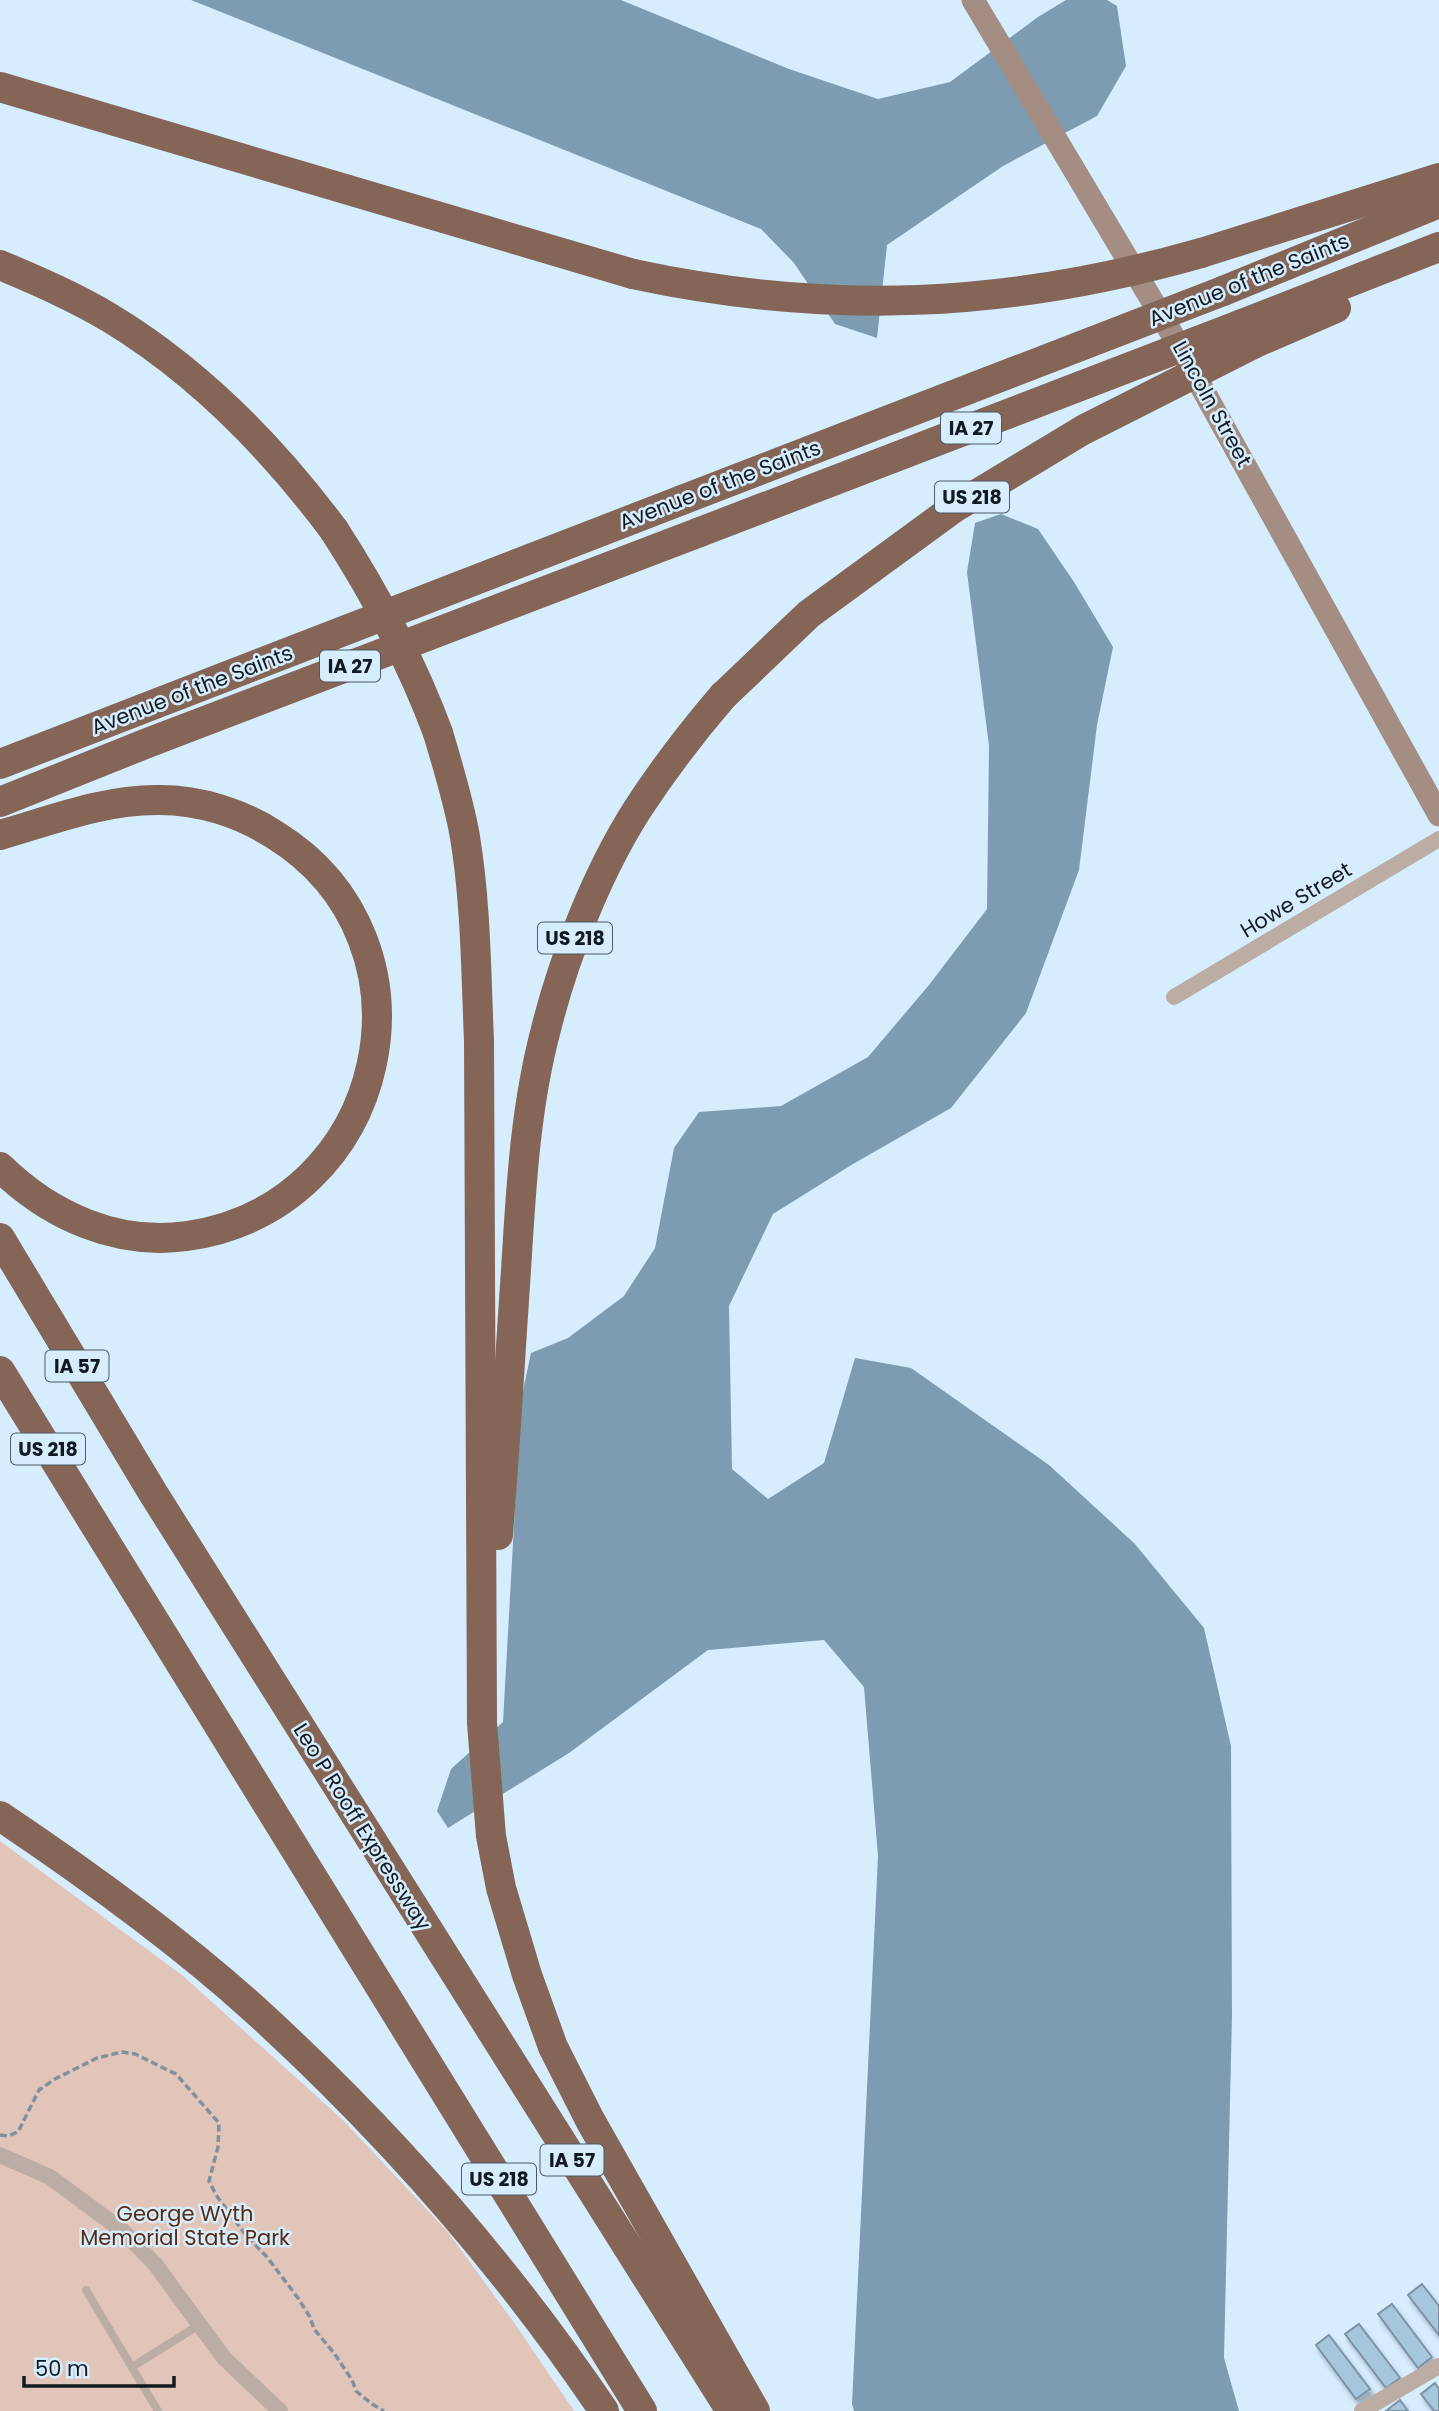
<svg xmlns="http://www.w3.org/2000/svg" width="1439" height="2411" font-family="Poppins,sans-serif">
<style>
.green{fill:#e1c5b8}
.water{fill:#7d9cb2}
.building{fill:#a6c6dc;stroke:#7d92a2;stroke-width:2;filter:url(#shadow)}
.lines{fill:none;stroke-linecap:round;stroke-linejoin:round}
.path{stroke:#80919d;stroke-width:3.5;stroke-dasharray:7 3.5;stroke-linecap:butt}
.service{stroke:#bbaca4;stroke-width:8}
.minor{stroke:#bbaca4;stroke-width:16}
.secondary{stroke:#a48e83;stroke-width:23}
.motorway{stroke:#846556;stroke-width:30}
.motorway-bridge{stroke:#846556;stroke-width:30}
.labels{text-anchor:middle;stroke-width:5;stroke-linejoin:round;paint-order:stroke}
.shield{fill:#d6edfe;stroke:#4d5963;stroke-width:2}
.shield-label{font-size:19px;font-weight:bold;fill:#121a20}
.street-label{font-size:21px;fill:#121a20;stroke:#d6edfe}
.park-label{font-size:21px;fill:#582a10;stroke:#d6edfe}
</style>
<defs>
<filter id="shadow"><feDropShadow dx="3.5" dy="6" stdDeviation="2" flood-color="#0004"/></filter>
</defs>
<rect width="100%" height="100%" fill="#d6edfe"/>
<path class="green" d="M0 1841 182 1975 343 2120 447 2231 513 2321 574 2411H0Z"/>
<g class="water">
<path d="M191 0H621L789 69 878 99 950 82 1038 17 1066 0H1107L1117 6 1126 66 1097 116 1003 166 887 245 877 338 835 324 794 263 761 229Z"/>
<path d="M1001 514 1038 529 1074 582 1113 647 1097 725 1079 870 1026 1013 951 1108 853 1164 773 1214 729 1306 732 1469 768 1499 824 1463 855 1358 911 1368 1049 1465 1135 1544 1204 1628 1231 1746 1232 2016 1224 2358 1239 2411H854L852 2404 878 1856 864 1687 824 1640 708 1650 569 1753 448 1828 437 1811 451 1769 503 1722 521 1400 531 1353 568 1338 624 1296 655 1248 674 1148 699 1112 781 1106 868 1057 929 985 987 909 989 746 967 572 975 523Z"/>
</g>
<g class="building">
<path d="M1422 2284 1439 2306V2335L1408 2295Z"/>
<path d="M1392 2304 1432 2357 1418 2368 1378 2314Z"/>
<path d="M1359 2324 1400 2378 1386 2388 1345 2334Z"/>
<path d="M1329 2335 1370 2389 1356 2399 1316 2345Z"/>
<path d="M1435 2383 1439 2389V2411H1434L1421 2394Z"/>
<path d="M1400 2400 1408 2411H1386Z"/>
</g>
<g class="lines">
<path class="path" d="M0 2135 8 2136 18 2132 39 2090 55 2079 97 2058 122 2052 135 2054 176 2074 219 2123 218 2147 209 2181 216 2195 245 2234 267 2257 298 2298 310 2317 314 2329 334 2353 352 2380 356 2391 372 2404 384 2411"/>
<g class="service">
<path d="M86 2290 158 2411"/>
<path d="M132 2367 199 2325"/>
</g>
<g class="minor">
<path d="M1174 997 1439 839"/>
<path d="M0 2155 50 2177 123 2231 155 2264 224 2358 280 2411"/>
<path d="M1362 2411 1439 2366"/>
</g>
<path class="secondary" d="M973 0 1172 334 1439 815"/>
<g class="motorway">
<path d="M0 87 633 274"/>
<path d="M1201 253 1439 178"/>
<path d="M0 265C38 281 75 297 110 318 199 372 272 447 334 530"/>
<path d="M1223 291 1439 203"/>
<path d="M1242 324 1439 247"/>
<path d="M1253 344 1336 308"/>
<path d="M438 733C448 767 459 802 465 837 476 904 476 973 479 1041L482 1723 491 1836 501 1888 527 1975 553 2047 590 2120 755 2411"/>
<path d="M0 764 682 500"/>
<path d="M0 802 150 742 700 532"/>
<path d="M0 835C52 820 105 799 160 800 200 800 241 813 275 835 447 942 390 1207 187 1236 117 1246 50 1216 0 1167"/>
<path d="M0 1238 153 1493 731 2411"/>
<path d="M0 1371 642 2411"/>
<path d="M498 1535C505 1447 510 1359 516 1270 521 1189 525 1108 546 1029 564 957 597 873 637 810 663 770 692 732 723 696"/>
<path d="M0 1816C88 1875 174 1937 253 2008 385 2128 504 2263 604 2411"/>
</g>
<g class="motorway-bridge">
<path d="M633 274C829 316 1008 308 1201 253"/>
<path d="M682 500 1223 291"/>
<path d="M334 530C376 595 411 660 438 733"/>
<path d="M700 532 1242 324"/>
<path d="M723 696 809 614 954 508 1083 430 1253 344"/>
</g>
</g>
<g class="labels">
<g class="shield">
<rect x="941" y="412.5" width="60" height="31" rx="5"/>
<rect x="935" y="481.5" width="74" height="31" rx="5"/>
<rect x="320" y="650.5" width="60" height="31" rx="5"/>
<rect x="538" y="922.5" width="74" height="31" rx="5"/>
<rect x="45.5" y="1350.5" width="63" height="31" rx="5"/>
<rect x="11" y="1433.5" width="74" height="31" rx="5"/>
<rect x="540.5" y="2144.5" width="63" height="31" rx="5"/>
<rect x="462" y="2163.5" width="74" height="31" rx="5"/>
</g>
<g class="shield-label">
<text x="971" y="435">IA 27</text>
<text x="972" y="504">US 218</text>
<text x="350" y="673">IA 27</text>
<text x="575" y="945">US 218</text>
<text x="77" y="1373">IA 57</text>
<text x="48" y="1456">US 218</text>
<text x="572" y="2167">IA 57</text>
<text x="499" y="2186">US 218</text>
</g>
<g class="street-label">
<text transform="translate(1249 280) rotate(-22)" y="7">Avenue of the Saints</text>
<text transform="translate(1212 404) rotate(61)" y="7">Lincoln Street</text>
<text transform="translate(720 485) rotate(-21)" y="7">Avenue of the Saints</text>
<text transform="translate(192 690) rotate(-21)" y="7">Avenue of the Saints</text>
<text transform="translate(1296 900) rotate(-31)" y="7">Howe Street</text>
<text transform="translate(362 1827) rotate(58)" y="7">Leo P Rooff Expressway</text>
</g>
<g class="park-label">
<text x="185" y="2221">George Wyth<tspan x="185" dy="24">Memorial State Park</tspan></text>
</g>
</g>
<path d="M24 2376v10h150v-10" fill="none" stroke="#121a20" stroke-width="3.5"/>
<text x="35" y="2376" font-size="21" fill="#121a20" stroke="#d6edfe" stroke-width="5" paint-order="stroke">50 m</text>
</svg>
